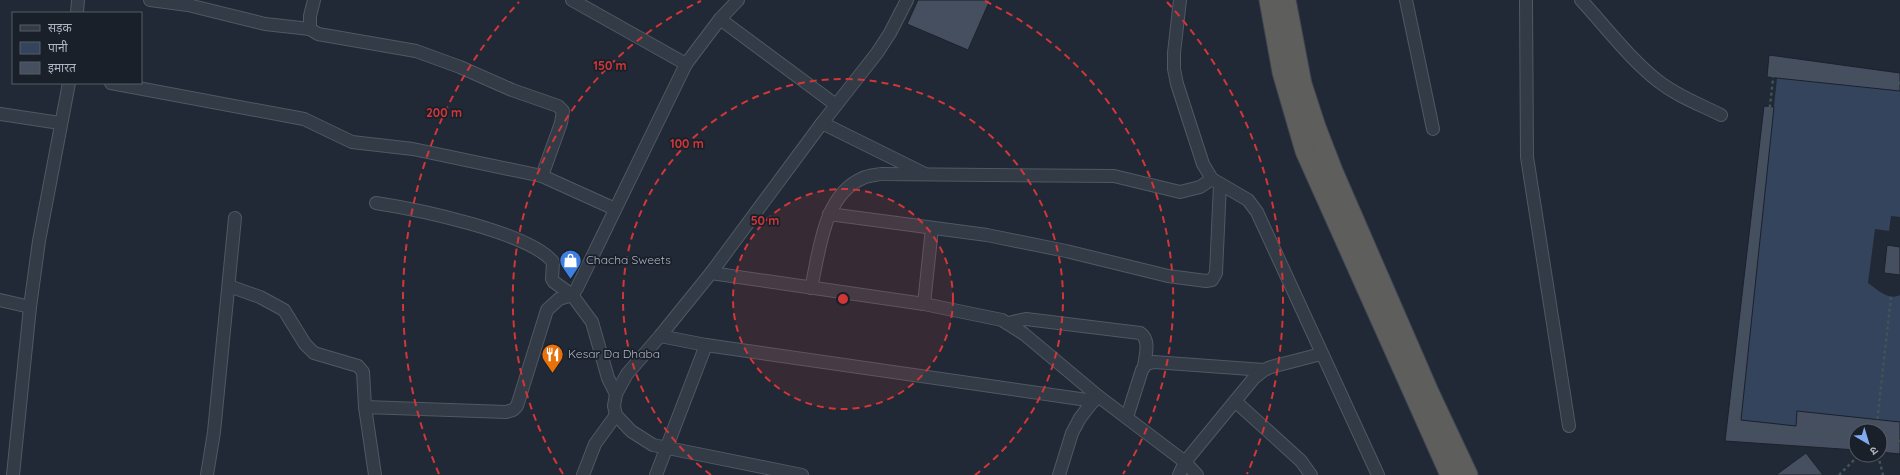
<svg xmlns="http://www.w3.org/2000/svg" width="1900" height="475" font-family="Quicksand,'Noto Sans Devanagari',sans-serif">
<style>
.water{fill:#34445c}
.building{fill:#464f5f;stroke:#1b222d}
.lines{fill:none;stroke-linecap:round;stroke-linejoin:round}
.minor-casing{stroke:#515864;stroke-width:14}
.trunk-casing{stroke:#3e4551;stroke-width:21}
.path{stroke:#415356;stroke-width:2.5;stroke-dasharray:3 3;stroke-linecap:butt}
.minor{stroke:#333b46;stroke-width:12}
.trunk{stroke:#5e5e5c;stroke-width:19}
.ring{fill:none;stroke:#d23638;stroke-width:2;stroke-dasharray:7 5}
.labels{text-anchor:middle;stroke-width:3.5;stroke-linejoin:round;paint-order:stroke}
.poi-label{font-size:12px;fill:#aeb5c3;stroke:#19202a;text-anchor:start}
.centre{fill:#d23638;stroke:#19202a;stroke-width:2}
.ring-label{font-size:12px;text-anchor:middle;font-weight:bold;fill:#d23638;stroke:#19202a;stroke-width:3.5;stroke-linejoin:round;paint-order:stroke}
</style>
<rect width="100%" height="100%" fill="#202935"/>
<path class="water" d="M1777 78 1900 91V217L1891 216 1889 231 1875 229 1868 283C1877 289 1888 301 1900 295V422L1797 411 1796 426 1741 420Z"/>
<g class="building">
<path d="M918 0H990L968 50 907 24Z"/>
<path d="M1769 55 1900 73V91L1767 77Z"/>
<path d="M1764 106 1774 107 1741 420 1796 426 1797 411 1900 422V454L1880 452V431H1856V450L1725 441Z"/>
<path d="M1887 245 1900 247V275L1884 273Z"/>
<path d="M1806 453 1823 475H1776Z"/>
</g>
<g class="lines">
<defs>
<g id="minor">
<path d="M150 0 188 5 265 24 310 29"/>
<path d="M314 0 310 16V29L318 34 416 51 460 67 512 90 558 106 563 111 561 123 542 176 615 209"/>
<path d="M572 0 686 64"/>
<path d="M1180 0 1174 53V69L1177 84 1203 164 1212 179 1248 200 1257 212 1378 475"/>
<path d="M1406 0 1433 129"/>
<path d="M1526 0 1527 157 1569 426"/>
<path d="M1581 0C1606 27 1629 58 1658 81 1677 96 1699 104 1721 115"/>
<path d="M77 13 78 0"/>
<path d="M720 19 836 105"/>
<path d="M111 83 304 119 352 142 413 149 542 176"/>
<path d="M0 114 60 123"/>
<path d="M822 123 923 173"/>
<path d="M376 203C415 209 529 232 553 262L552 279 554 282 572 295 592 322 608 378 616 394"/>
<path d="M829 214 987 235 1066 251 1168 276 1206 281 1212 280 1216 273 1220 184"/>
<path d="M711 273 924 304 1002 320 1024 334 1098 396 1185 462 1197 475"/>
<path d="M229 286 260 297 284 310 305 344 314 353 358 366 363 372 365 407"/>
<path d="M811 288C820 250 823 195 863 178 869 175 876 175 881 174L1114 176 1180 192 1200 187 1212 179"/>
<path d="M0 300 30 307"/>
<path d="M924 304 932 228"/>
<path d="M1008 323 1026 319 1140 333C1151 340 1145 356 1144 367"/>
<path d="M660 336 706 345 1094 401"/>
<path d="M1235 401 1301 461 1311 475"/>
<path d="M1127 417 1142 370 1146 364 1154 362 1264 370"/>
<path d="M13 475 30 307 39 241 69 83"/>
<path d="M207 475 214 432 235 218"/>
<path d="M375 475 365 407 506 412 513 410 517 406 547 310 559 299 572 295 577 288 686 64 720 19 738 0"/>
<path d="M583 475 595 444 616 415"/>
<path d="M656 475 706 345"/>
<path d="M802 475 653 445 631 431 616 415 614 406 616 394 627 374 660 336 711 273 822 123 877 53 890 33 907 0"/>
<path d="M1059 475 1072 433 1080 418 1097 396"/>
<path d="M1179 475 1185 462 1254 378 1264 370 1271 367 1321 354"/>
</g>
<g id="trunk">
<path d="M1269 0 1282 72 1305 151 1450 475"/>
<path d="M1286 0 1302 84 1316 127 1333 171 1429 392 1468 475"/>
</g>
</defs>
<use href="#minor" class="minor-casing"/>
<use href="#trunk" class="trunk-casing"/>
<g class="path">
<path d="M1876 431 1891 297"/>
<path d="M1856 438 1734 427 1774 70 1900 83"/>
<path d="M1880 440 1900 441"/>
<path d="M1878 455 1883 475"/>
<path d="M1839 475 1859 455"/>
</g>
<use href="#minor" class="minor"/>
<use href="#trunk" class="trunk"/>
</g>
<circle cx="843" cy="299" r="110" fill="#d23638" fill-opacity=".12"/>
<g class="ring">
<circle cx="843" cy="299" r="110"/>
<path d="M711 475A220 220 0 1 1 975 475"/>
<path d="M563 474A330 330 0 0 1 701 1M985 1A330 330 0 0 1 1123 474"/>
<path d="M439 474A440 440 0 0 1 519 2M1167 2A440 440 0 0 1 1247 474"/>
</g>
<defs>
<symbol id="shop-pin" viewBox="-11 -11 22 30"><path d="M0 17L-7.5 6A9.5 9.5 0 1 1 7.5 6Z" fill="#3f7fe0" stroke="#19202a"/><path d="M-5-2.5h2.3a2.7 3.5 0 0 1 5.4 0H5L5.5 6h-11ZM-1.5-2.5h3a1.5 2.3 0 0 0-3 0Z" fill="#fff"/></symbol>
<symbol id="restaurant-pin" viewBox="-11 -11 22 30"><path d="M0 17L-7.5 6A9.5 9.5 0 1 1 7.5 6Z" fill="#e8710a" stroke="#19202a"/><path d="M-5-6h1v4h1v-4h1v4h1v-4h1v5L-1.5 .5V6h-2V.5L-5-1ZM5-6V6H3V1.5H1.5Q1.5-4 5-6Z" fill="#fff"/></symbol>
</defs>
<g fill-rule="evenodd">
<use href="#shop-pin" x="558" y="248" width="25" height="34"/>
<use href="#restaurant-pin" x="540" y="342" width="25" height="34"/>
</g>
<g class="labels">
<g class="poi-label">
<text x="586" y="264">Chacha Sweets</text>
<text x="568" y="358">Kesar Da Dhaba</text>
</g>
</g>
<circle cx="843" cy="299" r="6" class="centre"/>
<g class="ring-label">
<text x="610" y="70">150 m</text>
<text x="444" y="117">200 m</text>
<text x="687" y="148">100 m</text>
<text x="765" y="225">50 m</text>
</g>
<rect x="12" y="12" width="130" height="72" fill="#19202a" stroke="#555c67"/>
<rect x="20" y="25" width="20" height="6" fill="#333b46" stroke="#555c67"/>
<text x="48" y="32" font-size="12" fill="#aeb5c3">सड़क</text>
<rect x="20" y="42" width="20" height="12" fill="#34445c" stroke="#555c67"/>
<text x="48" y="52" font-size="12" fill="#aeb5c3">पानी</text>
<rect x="20" y="62" width="20" height="12" fill="#464f5f" stroke="#555c67"/>
<text x="48" y="72" font-size="12" fill="#aeb5c3">इमारत</text>
<g transform="translate(1868 443) rotate(142)"><circle r="19" fill="#19202a" stroke="#555c67"/>
<path d="M0-3L7 15L0 10L-7 15Z" fill="#82aaf3"/>
<text y="-6" font-size="11" font-weight="bold" text-anchor="middle" fill="#aeb5c3">उ</text>
</g>
</svg>
